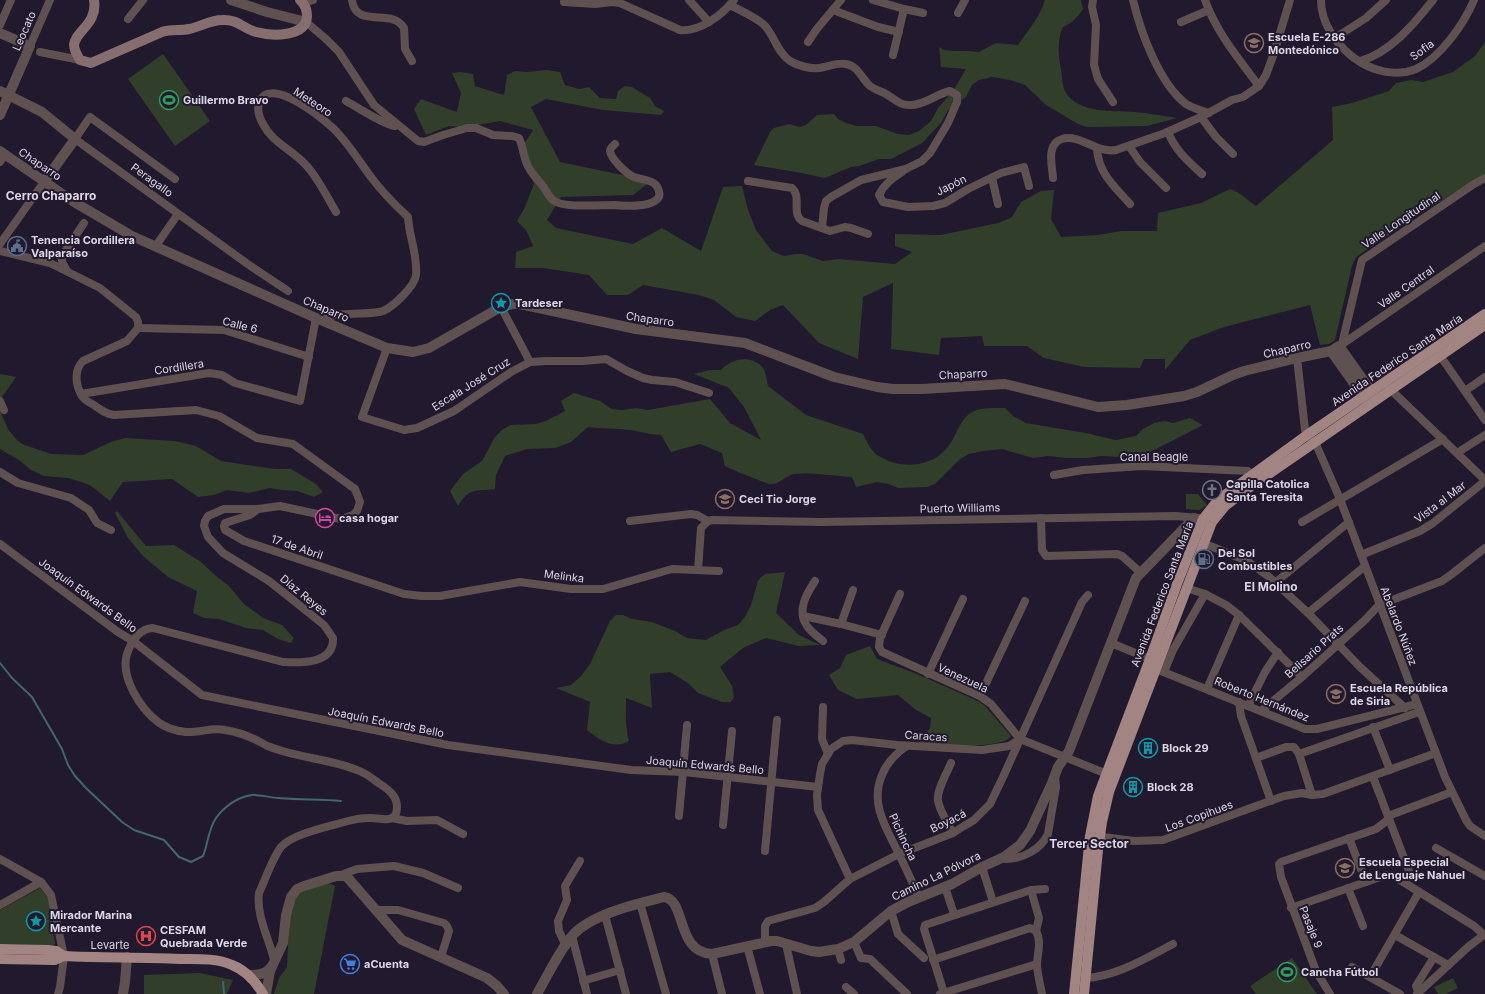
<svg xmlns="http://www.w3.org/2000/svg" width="1485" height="994" font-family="Inter,sans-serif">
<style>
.green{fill:#313e2a}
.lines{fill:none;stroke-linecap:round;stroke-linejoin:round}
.stream{stroke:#42676e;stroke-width:2}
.minor{stroke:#605151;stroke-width:8}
.tertiary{stroke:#605151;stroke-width:10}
.secondary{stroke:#856e6d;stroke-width:10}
.primary{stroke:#a28483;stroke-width:10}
.labels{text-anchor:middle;stroke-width:4;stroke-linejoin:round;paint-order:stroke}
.street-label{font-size:11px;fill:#dcd7e5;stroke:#21192d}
.poi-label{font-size:11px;font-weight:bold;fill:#dcd7e5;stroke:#21192d;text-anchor:start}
.neighbourhood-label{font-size:12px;font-weight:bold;fill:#dcd7e5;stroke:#21192d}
</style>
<rect width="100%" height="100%" fill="#21192d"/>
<g class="green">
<path d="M1045 0H1081L1083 9C1077 18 1072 23 1063 27 1057 40 1058 55 1061 69 1062 76 1062 87 1066 93 1081 114 1111 110 1134 112 1148 113 1163 116 1177 118L1147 126 1087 127 1078 124 1046 105 1025 85 1010 80 992 77 979 80 972 85 966 97 948 110 941 123 922 143 891 159H879L859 166 851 167 825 178 801 173 754 165 770 132 774 128 789 124 800 127 806 125 817 115 834 114 838 119 846 123 857 126H876L898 134 909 135 919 131 931 121 938 108 953 91 966 69 941 67 939 47 944 50 955 51H967L979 52 996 43 1018 45C1028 30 1040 17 1045 0Z"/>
<path d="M1485 42V174L1418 215 1356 257 1352 266 1335 340 1329 344 1320 345 1310 305 1224 327 1190 340 1165 370V359H1144L1140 368 1084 367 1044 358 1027 346H984L982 336 941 338 939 355 891 349 893 283 863 297 858 359 819 343 783 305 770 310 755 321 736 317 714 300 699 295 643 285 628 295H607L589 275 543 268H515L516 252 533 246 526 230 517 221 524 209 534 184 519 152 533 130 500 121 466 127 449 126 426 135 414 109 421 99 457 112 461 93 452 73 461 72 473 74 475 86 504 95 507 75 515 71 527 72 547 70 560 72 565 85 579 89 589 87 600 98 616 99 618 91 625 86 632 87 650 98 655 106 664 111 661 115 603 110 546 99 531 107 560 162 651 181 633 195 561 197 547 220 556 228 633 244 662 228 701 251 723 187 742 186 748 210 756 230 772 251 784 256 795 254H803L823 261 839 259 895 264 912 252 895 246V234L941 235 998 223 1012 217 1021 202 1041 191 1054 190 1051 219 1061 237 1098 235 1121 231H1157L1158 213 1201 203 1230 189C1240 192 1247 200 1256 206L1333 140 1332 107 1352 103 1389 91 1396 83 1411 80 1423 82 1453 72 1475 56Z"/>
<path d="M163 54 210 121 175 146 128 79Z"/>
<path d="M745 359C764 362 765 369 768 386L806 415 863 434C867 441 871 452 879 456 899 469 930 468 946 449 956 439 959 419 972 412 981 407 995 408 1005 408L1013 416 1026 423 1086 433 1116 440 1136 436 1143 429 1154 423 1165 421 1173 423 1190 418 1203 425 1150 452 1123 457 1101 456 1087 458H1066L1048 456 1033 458 1002 449 983 451 969 454 960 459 935 484 927 487 898 488 889 484 877 482 856 487 852 477C835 476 810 472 794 474 785 476 780 484 771 484 766 484 731 469 725 466L722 453 700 444 671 452 661 435C650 435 640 431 629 430 615 428 602 429 588 427L571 442 555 448 527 449 505 456 496 475 495 489C475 492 471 486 458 506L450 491 463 474 482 461 495 437 502 430 510 425 536 424 546 421 565 411 561 401 574 393 600 401 612 409 622 410 636 408 648 410 710 399 730 423 761 440 744 407 729 388 694 374 710 370H721C729 362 734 360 745 359Z"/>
<path d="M0 374 16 377 0 400Z"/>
<path d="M0 411 8 429 16 439 22 444 51 454 83 455 111 442 125 438 175 441 196 446 221 461 275 469H291L316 484 323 492 314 497 297 491 281 490 270 488 249 493 227 490 214 495 198 497 172 479 123 482 110 501 90 485 81 482 68 478 44 476 31 470 19 460 0 449Z"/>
<path d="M1186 494H1198L1207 505 1200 510 1186 509Z"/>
<path d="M117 511 146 546 174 545 201 562 216 576 229 586 244 604 263 618 282 625 294 638 291 643 278 639 263 630 246 628 219 619 204 618 193 613 197 591 168 577 143 556 128 538 115 513Z"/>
<path d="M785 572 776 613 799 635 820 645 799 646 766 638 743 648 720 667 732 686 734 697 731 702H722L698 693 688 683 670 672 650 674 652 708 626 698C626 714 625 725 629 741 613 750 600 740 587 730L590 702 556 688 571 685 581 676 590 664 610 621 616 615H623L632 619 652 622 675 631 687 638 706 640 724 630 738 625 745 617 751 605 758 581 761 577 766 574Z"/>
<path d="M870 646 877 659 917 674 978 701 985 706 1011 736C1000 751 937 744 918 743L930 728 931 718 916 710 898 695 857 699 838 690 829 675 840 668 846 655Z"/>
<path d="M321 883H329L335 886 314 994H274L279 978 287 967 290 907 298 894Z"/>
<path d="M40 888 48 898 50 907 55 944 51 946 42 945 0 944V910Z"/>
<path d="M1292 958 1317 994H1256L1250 986Z"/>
<path d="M200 973 233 980 227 994H144V975Z"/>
<path d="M1453 978 1458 988 1446 994H1438L1434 987Z"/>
</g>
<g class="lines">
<g class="stream">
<path d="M0 663 12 678 32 697 62 749 68 765 75 776 86 788 122 822 134 830 164 840 179 857 191 862 203 856C208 844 208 830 216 818 224 807 237 797 252 795 258 794 271 798 279 798 300 800 321 799 341 801"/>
<path d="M223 982 224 994"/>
</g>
<g class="minor">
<path d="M352 0C356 30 392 7 404 28L405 49 412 61"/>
<path d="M689 0 709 22"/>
<path d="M873 0 904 9 923 13"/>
<path d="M1093 0 1092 7 1096 25 1094 65 1098 79 1113 102"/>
<path d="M1133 0C1141 33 1159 83 1186 104 1193 108 1202 111 1209 113"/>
<path d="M1205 0C1216 32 1239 59 1259 86"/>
<path d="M1321 0C1321 43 1374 86 1416 69 1440 58 1464 24 1474 0"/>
<path d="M564 2 595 4 612 2 620 3 680 30C700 32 722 15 734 0"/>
<path d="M304 3 313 0"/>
<path d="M730 5C739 10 760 19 766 27 775 38 778 53 790 61 798 66 811 69 819 68 828 67 837 62 846 64 858 66 862 79 870 86 875 90 881 91 886 94 894 99 901 106 911 105 925 105 936 94 950 91L957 95V102L948 123 930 153 922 161 906 169 861 180 831 197 826 201 824 208 822 228"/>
<path d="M833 10 878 27 899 32"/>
<path d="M958 13 965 0"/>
<path d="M128 19 143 0"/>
<path d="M306 22 326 39 339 52 374 105 418 141 424 142 443 135 467 128H476L493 135 512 136 519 138C523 146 523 155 527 164 530 172 537 179 543 186 546 191 549 197 554 201 563 208 601 205 614 205 625 206 649 207 656 200 659 198 660 195 659 192 657 178 641 181 632 176 626 173 611 159 610 151 610 148 613 146 615 144"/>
<path d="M1181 22 1209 10"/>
<path d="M0 25 11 0"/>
<path d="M1335 38 1366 18 1386 0"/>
<path d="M808 42 816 30 841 0"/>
<path d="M30 46 50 0"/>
<path d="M40 52 80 60"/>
<path d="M893 55 904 9"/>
<path d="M1360 61C1390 53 1414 24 1433 0"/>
<path d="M346 101C359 108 382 124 395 126"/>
<path d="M1201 117 1216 137 1233 154"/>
<path d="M1168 132C1175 150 1188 161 1202 174"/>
<path d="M1129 146 1140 162 1166 188"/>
<path d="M1097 148C1098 173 1114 186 1130 204"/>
<path d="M0 162 5 155"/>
<path d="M902 172C893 178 884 184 879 195L883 202 908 207 933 206 945 203 968 189 1001 173 1024 167 1029 186"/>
<path d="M992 178 998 204"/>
<path d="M1053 178C1052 165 1046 144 1062 139 1079 133 1097 154 1116 150L1165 133 1201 117 1232 100 1243 97 1259 86 1266 75 1273 56 1290 0"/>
<path d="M175 179 90 117 75 139 249 265 288 291"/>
<path d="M748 181 792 188C802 197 791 213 802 221L830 231 845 227 851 228 868 234"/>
<path d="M0 244 44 182"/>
<path d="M155 247 178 214"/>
<path d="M0 251 50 263 100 288 136 317 138 322V328L127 341 83 361C74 370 75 384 82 396 84 400 90 403 94 405 101 410 106 414 114 415L196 410 219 416 257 438 293 444 355 489 360 502 357 511 353 515 341 519 280 506 258 509H224L208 516 205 521 204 526 208 537 223 553 269 581 293 600 324 625 333 638C334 664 302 663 283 662L153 628C139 629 131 642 127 654 120 677 140 708 158 722 166 728 176 731 186 732 199 733 212 727 225 730 238 732 251 737 262 743 265 745 269 747 273 748 299 758 331 759 357 770 366 773 373 779 380 784 389 790 397 796 397 807 397 826 379 817 369 818 362 818 355 819 348 821 330 826 292 834 281 847 273 857 265 880 259 893 256 916 269 938 274 960"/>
<path d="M67 271 62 262V256L84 223"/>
<path d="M501 307 530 362"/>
<path d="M138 328 224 330 309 357"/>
<path d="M1342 344 1362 260 1474 184 1485 178"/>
<path d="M1341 345 1485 246"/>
<path d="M387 348 362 417 404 430 417 428 454 411 511 372 530 362 546 361H583L606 359 627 371 643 378 652 380 675 382 709 393"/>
<path d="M1441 357 1485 420"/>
<path d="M1297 358 1305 430 1307 435 1315 442 1340 499 1445 777 1466 820 1470 826 1485 836"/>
<path d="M1388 386 1391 390 1485 480"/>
<path d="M1465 391 1485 377"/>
<path d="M81 394 209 373 222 375 235 383 300 401 316 318C327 317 338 314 349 314 358 313 376 314 383 311 393 307 415 286 416 275 418 256 409 237 408 217 395 205 382 192 371 177 359 161 348 143 334 129 322 118 271 76 260 101 256 109 259 117 263 124 272 142 292 150 305 164 317 176 327 197 336 212"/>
<path d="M0 401 4 410"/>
<path d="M1457 453 1485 435"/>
<path d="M0 472 18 483 71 498 89 510 97 523 111 530"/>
<path d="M1054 475 1083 470 1142 466 1248 471 1253 475"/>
<path d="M258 509 250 515 225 523 224 526 225 530 244 541 404 594 422 596H440L520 582 571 589H603L672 569 719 571"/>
<path d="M1041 518 1042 550 1046 556 1117 554 1122 556 1140 572"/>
<path d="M630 521 691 514 697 515 708 521"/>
<path d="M708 521 712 520 821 522 1176 516 1198 518"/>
<path d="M1302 522 1443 439"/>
<path d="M1203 543 1247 561 1268 576 1308 613 1360 667 1405 708"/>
<path d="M0 544 118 632 133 641 202 695 448 745 631 770 684 772 818 787"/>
<path d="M1361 555 1420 531 1433 523 1485 481"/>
<path d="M698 570 701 528 708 521"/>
<path d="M815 581C807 593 796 611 807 626 811 632 818 637 823 641"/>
<path d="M1276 582 1349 522"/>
<path d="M1186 588 1205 594 1226 605 1239 615 1302 677"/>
<path d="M900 594 880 638 879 647 882 652 980 696 991 704 1020 739 1112 776"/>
<path d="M1308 613 1365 566"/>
<path d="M803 616 841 624 882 635"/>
<path d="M841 624 853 590"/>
<path d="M1111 643 1150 659"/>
<path d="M1151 667 1305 729H1317L1417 704"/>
<path d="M1164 672 1173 650 1205 594"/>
<path d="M928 674 963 599"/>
<path d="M1207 689 1239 615"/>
<path d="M980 696 1025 601"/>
<path d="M1239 702 1241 716 1271 801"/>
<path d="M1248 706 1265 672 1278 652"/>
<path d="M823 707 822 739 828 754"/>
<path d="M1261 711 1302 677 1365 620 1379 605 1442 581 1452 574 1485 548"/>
<path d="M1373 727 1390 770"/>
<path d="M907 746C895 754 887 762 882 775 870 803 885 826 897 850 905 866 912 882 919 897"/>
<path d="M1299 754 1419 712"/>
<path d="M1256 758 1286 747H1294L1299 754 1312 795"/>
<path d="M951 763C947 773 936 791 938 801 940 812 948 823 953 833"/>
<path d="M1373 777 1409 871 1404 882"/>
<path d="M679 816 687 725"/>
<path d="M1388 816 1452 792"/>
<path d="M392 818 407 821 437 820 463 834"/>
<path d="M723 825 732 731"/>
<path d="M1095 836 1134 841 1163 840 1284 796 1302 793 1312 795 1323 794 1436 753"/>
<path d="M1349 838 1366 882"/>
<path d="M1436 848 1485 876"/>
<path d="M765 851 777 720"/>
<path d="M1004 857 1006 859C1023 859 1041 849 1048 834L1056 787 1055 776"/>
<path d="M0 859 41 882 51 895 64 956 60 987 58 994"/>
<path d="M982 867 993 902"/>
<path d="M341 875 357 869 394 866 423 873 458 888"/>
<path d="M850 879 818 810 817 795 820 774 822 764 831 749 843 741 852 740 897 745 982 750 1009 746 1020 739"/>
<path d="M945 887 954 914"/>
<path d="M1348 888 1363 926"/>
<path d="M1031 890 1039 918 1036 931"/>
<path d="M640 903 666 994"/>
<path d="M0 905 41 882"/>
<path d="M1291 908 1386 875H1392L1474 926 1484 935"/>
<path d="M377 910H398L444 923 447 926 449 931 441 957"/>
<path d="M891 911 898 934 924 958"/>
<path d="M605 915 626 994"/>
<path d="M1036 931C1042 942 1037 954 1037 966 1038 976 1040 984 1042 994"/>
<path d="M1395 935 1448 965"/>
<path d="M572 936 587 994"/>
<path d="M765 941V926L768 921 815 908 824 902 850 879 899 854 953 833 964 826 974 820 990 804 1003 777 1082 602 1088 595"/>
<path d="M854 942 861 958 870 959 907 994"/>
<path d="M786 944 797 994"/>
<path d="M566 946 559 931 558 921 567 900 565 886 580 861"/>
<path d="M747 946 760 994"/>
<path d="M838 949 841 960"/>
<path d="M712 954 722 994"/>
<path d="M933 960 1030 928 1036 931"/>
<path d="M1352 967 1400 994"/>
<path d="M1370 977 1419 892"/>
<path d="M1085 978C1116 977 1146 958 1173 944"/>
<path d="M583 981 620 970"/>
<path d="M846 987 854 994"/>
<path d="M944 993 924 929 925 925 1031 890 1045 889"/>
<path d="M940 994 1037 964"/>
<path d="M1330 994 1316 971 1281 877 1279 864 1281 862 1376 829 1389 819"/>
<path d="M1417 994 1468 947 1485 934"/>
<path d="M1419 994 1416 986 1434 957"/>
</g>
<g class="tertiary">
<path d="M231 0 267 12 306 22"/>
<path d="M0 33 30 46 0 115"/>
<path d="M0 91 42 112 75 139 44 182"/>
<path d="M0 151 74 202 132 236 316 318 387 348 413 352 429 348 501 307 513 304H520L636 329 745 343 834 377 877 387 893 389H922L1005 384 1098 407 1127 405 1184 396 1197 392 1233 375 1244 371 1297 358 1331 351 1339 346 1376 398"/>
<path d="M1331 351 1368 403"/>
<path d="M248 975C258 975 265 975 272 966"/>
<path d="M123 994 125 982 127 957"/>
<path d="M266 994 270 971 283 943 286 915 291 897 297 889 304 886 336 876H345L348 878 402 940 487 978 497 986 504 994"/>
<path d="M537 994C548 975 558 953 572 936 591 914 637 904 664 897 687 900 675 952 712 954L771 941H777L811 951 819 952 838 949 854 942 891 911 908 902 952 884 982 867 1004 857 1020 845 1030 831 1052 783 1058 767 1069 751 1136 578 1194 518"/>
</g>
<path class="secondary" d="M94 0C98 24 75 31 74 45 74 50 77 55 80 60L91 63 162 32C171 29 180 31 189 29 200 27 210 20 222 20 238 19 242 28 256 32 271 36 306 38 307 16 307 9 305 4 300 0"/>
<g class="primary">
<path d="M0 949 48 950 56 951 64 956"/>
<path d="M0 959 55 960 64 956C102 958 141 957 180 959 197 959 217 958 232 965 245 970 256 982 263 994"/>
<path d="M1074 994 1090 836 1098 796 1150 659 1177 584 1203 519 1218 500 1307 435 1485 314"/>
<path d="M1084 994 1098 850 1102 822 1109 792 1212 522 1225 506 1250 487 1485 325"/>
</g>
</g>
<defs>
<symbol id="school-ring" viewBox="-11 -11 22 22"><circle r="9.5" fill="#21192d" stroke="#8d6e63" stroke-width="1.5"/><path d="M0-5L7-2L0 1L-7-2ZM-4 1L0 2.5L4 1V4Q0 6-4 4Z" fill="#8d6e63"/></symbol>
<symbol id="stadium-ring" viewBox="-11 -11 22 22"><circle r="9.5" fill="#21192d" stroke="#2e9e5b" stroke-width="1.5"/><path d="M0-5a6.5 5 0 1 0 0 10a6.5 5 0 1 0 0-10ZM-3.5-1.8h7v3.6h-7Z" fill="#2e9e5b"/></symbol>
<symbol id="civic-ring" viewBox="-11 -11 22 22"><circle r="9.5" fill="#21192d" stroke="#5c6f8a" stroke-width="1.5"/><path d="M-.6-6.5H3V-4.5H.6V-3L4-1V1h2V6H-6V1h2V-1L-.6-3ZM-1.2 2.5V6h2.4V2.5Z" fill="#5c6f8a"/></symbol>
<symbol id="sight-ring" viewBox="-11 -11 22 22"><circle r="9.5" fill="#21192d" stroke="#0f9aa8" stroke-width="1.5"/><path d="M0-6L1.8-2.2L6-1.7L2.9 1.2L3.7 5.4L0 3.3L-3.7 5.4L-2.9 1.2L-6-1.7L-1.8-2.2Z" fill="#0f9aa8"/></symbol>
<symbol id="church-ring" viewBox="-11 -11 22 22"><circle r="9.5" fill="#21192d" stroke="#6b7280" stroke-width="1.5"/><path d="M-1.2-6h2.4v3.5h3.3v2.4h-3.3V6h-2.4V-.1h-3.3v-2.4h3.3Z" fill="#6b7280"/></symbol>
<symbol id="hotel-ring" viewBox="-11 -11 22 22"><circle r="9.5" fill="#21192d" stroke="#d1479c" stroke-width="1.5"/><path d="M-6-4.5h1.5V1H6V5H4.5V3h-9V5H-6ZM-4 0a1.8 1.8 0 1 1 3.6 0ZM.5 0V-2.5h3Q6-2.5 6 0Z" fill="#d1479c"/></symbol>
<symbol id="fuel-ring" viewBox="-11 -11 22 22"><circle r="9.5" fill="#21192d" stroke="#5c6f8a" stroke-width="1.5"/><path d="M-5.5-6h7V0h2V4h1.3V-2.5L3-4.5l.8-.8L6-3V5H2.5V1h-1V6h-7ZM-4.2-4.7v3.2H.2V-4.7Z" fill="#5c6f8a"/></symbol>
<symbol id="building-ring" viewBox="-11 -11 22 22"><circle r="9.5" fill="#21192d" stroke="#0f9aa8" stroke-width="1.5"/><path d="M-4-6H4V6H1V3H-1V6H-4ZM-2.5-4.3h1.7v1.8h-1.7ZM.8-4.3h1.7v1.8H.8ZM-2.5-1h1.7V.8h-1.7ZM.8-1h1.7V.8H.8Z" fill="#0f9aa8"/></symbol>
<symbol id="hospital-ring" viewBox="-11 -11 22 22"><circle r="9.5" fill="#21192d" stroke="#e0444e" stroke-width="1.5"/><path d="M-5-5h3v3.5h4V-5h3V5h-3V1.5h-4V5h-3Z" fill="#e0444e"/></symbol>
<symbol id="supermarket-ring" viewBox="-11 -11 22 22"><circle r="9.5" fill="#21192d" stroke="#3f7fe0" stroke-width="1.5"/><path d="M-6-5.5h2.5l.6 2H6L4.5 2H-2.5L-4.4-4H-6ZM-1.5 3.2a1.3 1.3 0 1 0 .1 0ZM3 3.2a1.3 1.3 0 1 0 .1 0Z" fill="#3f7fe0"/></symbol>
</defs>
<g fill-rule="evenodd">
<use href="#school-ring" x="1243" y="32" width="22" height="22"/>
<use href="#stadium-ring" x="158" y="89" width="22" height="22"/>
<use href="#civic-ring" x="6" y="235" width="22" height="22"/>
<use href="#sight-ring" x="490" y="292" width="22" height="22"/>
<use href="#church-ring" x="1201" y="479" width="22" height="22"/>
<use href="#school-ring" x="714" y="488" width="22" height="22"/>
<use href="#hotel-ring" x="314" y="507" width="22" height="22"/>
<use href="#fuel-ring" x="1193" y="548" width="22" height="22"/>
<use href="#school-ring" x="1325" y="683" width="22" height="22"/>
<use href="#building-ring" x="1137" y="737" width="22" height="22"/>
<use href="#building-ring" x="1122" y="776" width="22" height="22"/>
<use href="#school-ring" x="1334" y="857" width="22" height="22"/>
<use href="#sight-ring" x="25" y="910" width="22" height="22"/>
<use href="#hospital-ring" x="135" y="925" width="22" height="22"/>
<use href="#supermarket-ring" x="339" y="953" width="22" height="22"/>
<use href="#stadium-ring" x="1276" y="961" width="22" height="22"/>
</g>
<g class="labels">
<g class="street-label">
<text transform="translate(24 31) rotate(-66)" y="4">Leocato</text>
<text transform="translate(1422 50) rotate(-36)" y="4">Sofia</text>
<text transform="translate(313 102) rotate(33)" y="4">Meteoro</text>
<text transform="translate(40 164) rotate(34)" y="4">Chaparro</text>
<text transform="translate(152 180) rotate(36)" y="4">Peragallo</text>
<text transform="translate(951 185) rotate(-27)" y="4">Japón</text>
<text transform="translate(1401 220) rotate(-34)" y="4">Valle Longitudinal</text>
<text transform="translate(1406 287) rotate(-35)" y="4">Valle Central</text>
<text transform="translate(326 309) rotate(23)" y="4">Chaparro</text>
<text transform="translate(650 319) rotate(8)" y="4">Chaparro</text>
<text transform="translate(240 325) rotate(14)" y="4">Calle 6</text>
<text transform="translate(1287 349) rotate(-13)" y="4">Chaparro</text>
<text transform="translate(1397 360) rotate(-34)" y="4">Avenida Federico Santa María</text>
<text transform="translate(179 367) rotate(-9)" y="4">Cordillera</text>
<text transform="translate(963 374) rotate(-3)" y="4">Chaparro</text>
<text transform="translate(471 384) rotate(-32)" y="4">Escala José Cruz</text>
<text x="1154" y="461">Canal Beagle</text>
<text transform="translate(1440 502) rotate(-37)" y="4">Vista al Mar</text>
<text transform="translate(960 508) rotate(-1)" y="4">Puerto Williams</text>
<text transform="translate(297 547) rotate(19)" y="4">17 de Abril</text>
<text transform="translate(564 576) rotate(7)" y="4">Melinka</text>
<text transform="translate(1162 594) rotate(-69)" y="4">Avenida Federico Santa María</text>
<text transform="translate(88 595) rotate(36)" y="4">Joaquín Edwards Bello</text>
<text transform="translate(304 595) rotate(39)" y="4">Díaz Reyes</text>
<text transform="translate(1399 626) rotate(69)" y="4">Abelardo Núñez</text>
<text transform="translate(1314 651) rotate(-42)" y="4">Belisario Prats</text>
<text transform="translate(963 678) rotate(25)" y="4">Venezuela</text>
<text transform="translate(1262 699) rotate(22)" y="4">Roberto Hernández</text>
<text transform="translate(386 722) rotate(11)" y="4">Joaquín Edwards Bello</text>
<text transform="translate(926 736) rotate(4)" y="4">Caracas</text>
<text transform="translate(705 765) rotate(5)" y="4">Joaquín Edwards Bello</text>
<text transform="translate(1199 816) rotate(-20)" y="4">Los Copihues</text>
<text transform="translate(948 821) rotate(-26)" y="4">Boyacá</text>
<text transform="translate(903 837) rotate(65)" y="4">Pichincha</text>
<text transform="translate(936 876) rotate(-26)" y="4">Camino La Pólvora</text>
<text transform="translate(1311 927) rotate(68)" y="4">Pasaje 9</text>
<text x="110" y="949">Levarte</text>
</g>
<g class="poi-label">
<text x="1268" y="41">Escuela E-286<tspan x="1268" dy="13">Montedónico</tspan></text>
<text x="183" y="104">Guillermo Bravo</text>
<text x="31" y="244">Tenencia Cordillera<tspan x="31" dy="13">Valparaíso</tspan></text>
<text x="515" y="307">Tardeser</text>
<text x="1226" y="488">Capilla Catolica<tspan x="1226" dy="13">Santa Teresita</tspan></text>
<text x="739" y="503">Ceci Tio Jorge</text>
<text x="339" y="522">casa hogar</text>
<text x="1218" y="557">Del Sol<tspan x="1218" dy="13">Combustibles</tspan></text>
<text x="1350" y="692">Escuela República<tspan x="1350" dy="13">de Siria</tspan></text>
<text x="1162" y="752">Block 29</text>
<text x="1147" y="791">Block 28</text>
<text x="1359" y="866">Escuela Especial<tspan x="1359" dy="13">de Lenguaje Nahuel</tspan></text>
<text x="50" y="919">Mirador Marina<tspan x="50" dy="13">Mercante</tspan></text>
<text x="160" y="934">CESFAM<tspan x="160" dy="13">Quebrada Verde</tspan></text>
<text x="364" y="968">aCuenta</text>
<text x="1301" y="976">Cancha Fútbol</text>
</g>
<g class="neighbourhood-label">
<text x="51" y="200">Cerro Chaparro</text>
<text x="1271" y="591">El Molino</text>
<text x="1089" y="848">Tercer Sector</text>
</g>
</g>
</svg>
